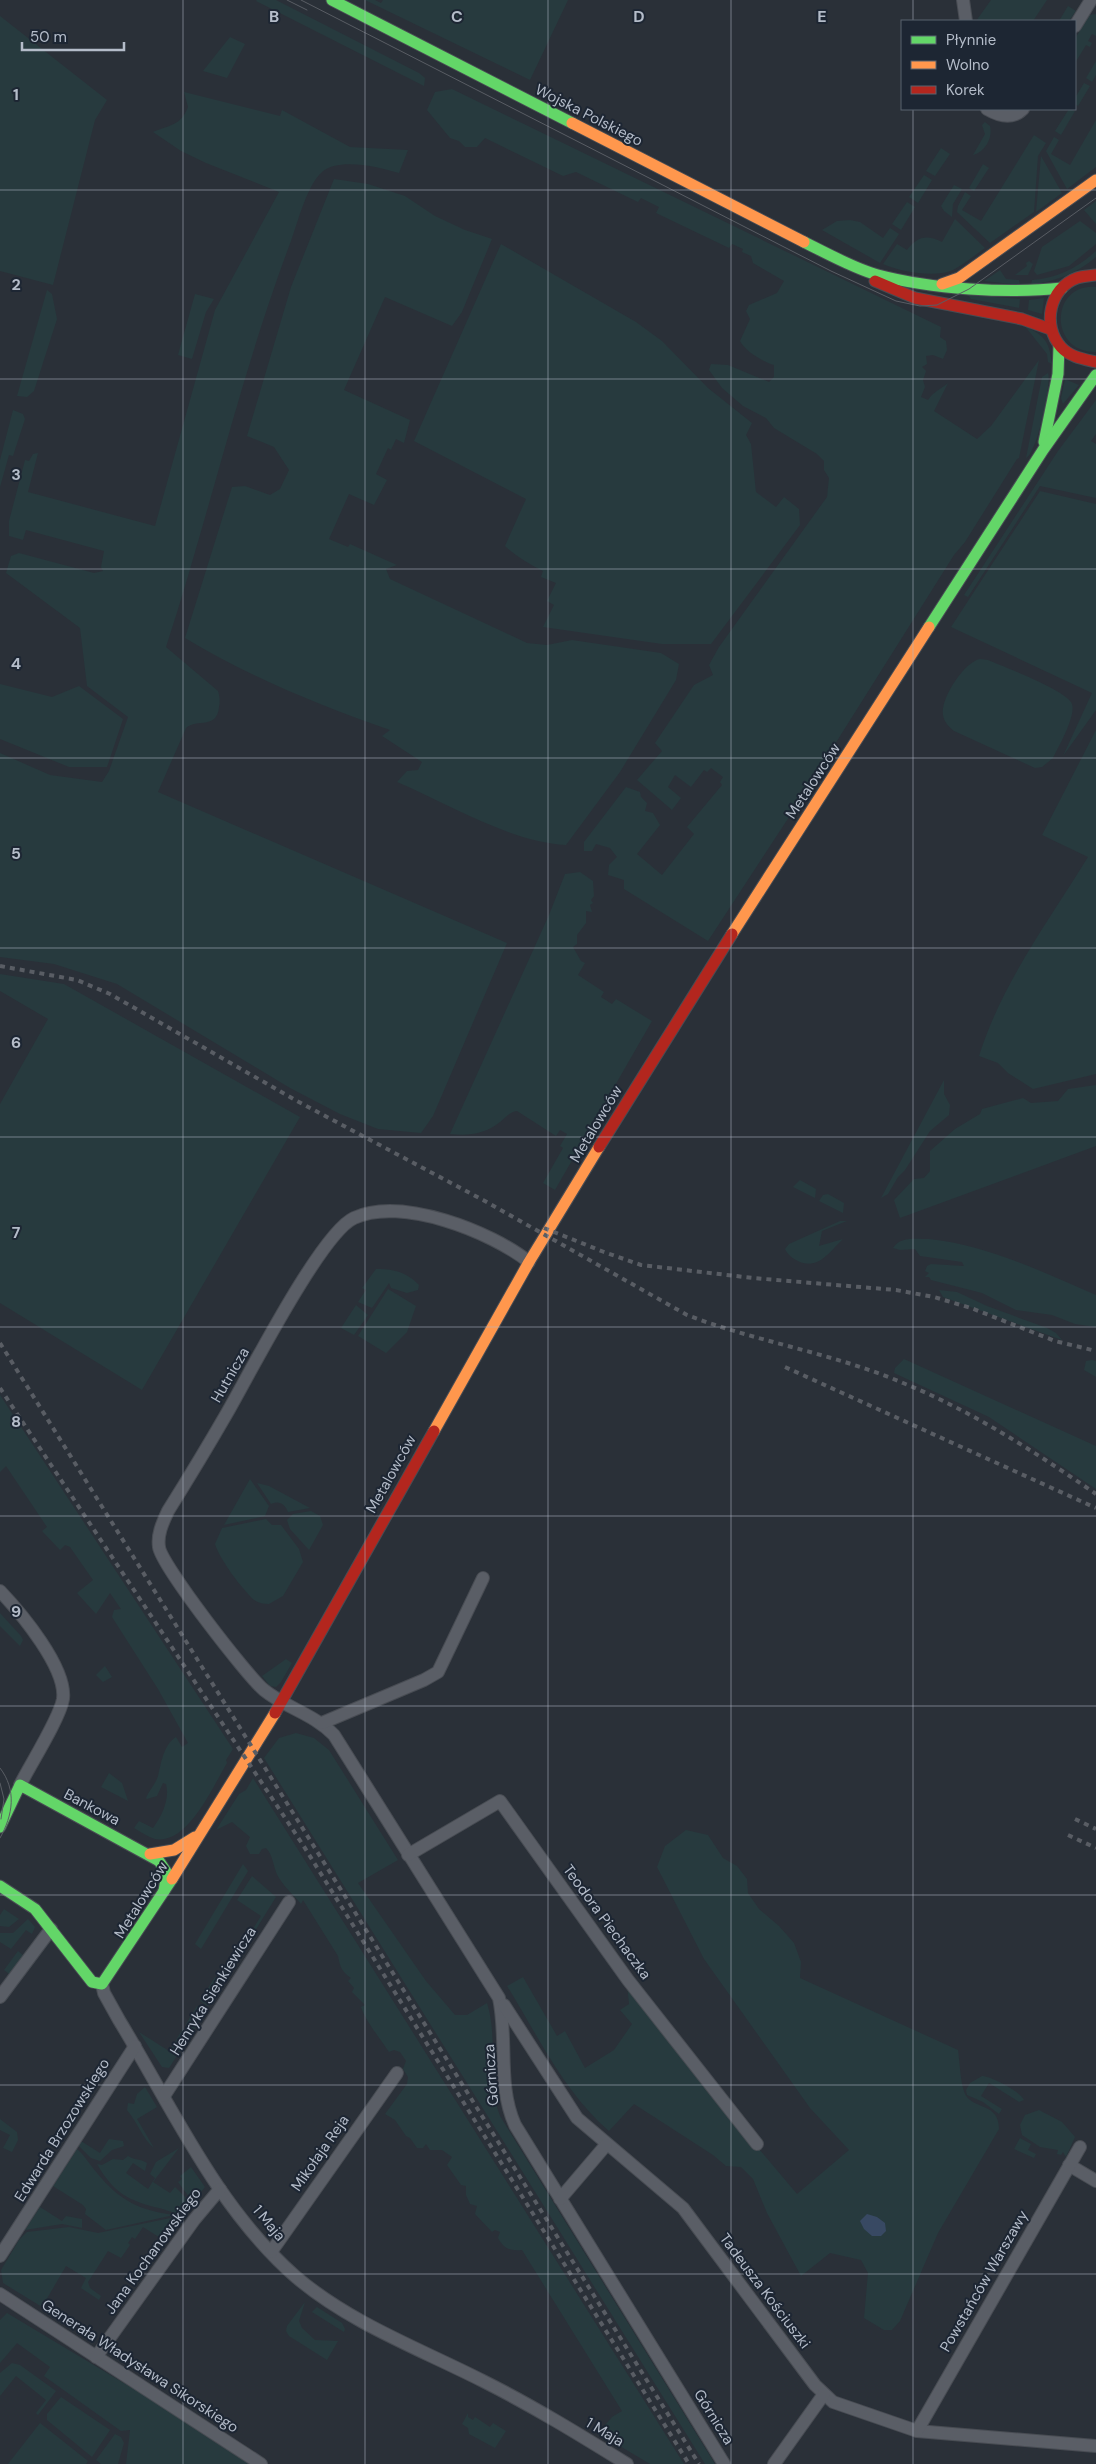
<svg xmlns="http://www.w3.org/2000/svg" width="1096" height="2464" font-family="'DM Sans',sans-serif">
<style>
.green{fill:#273a3e}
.water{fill:#384963}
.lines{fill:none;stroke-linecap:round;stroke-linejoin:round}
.street-casing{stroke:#484c53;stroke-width:14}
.fast-casing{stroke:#484c53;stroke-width:13}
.slow-casing{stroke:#484c53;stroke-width:13}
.jam-casing{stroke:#484c53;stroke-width:13}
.street{stroke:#5a5e66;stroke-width:12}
.fast{stroke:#63d668;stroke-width:11}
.slow{stroke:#ff974d;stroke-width:11}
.jam{stroke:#b3261e;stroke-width:11}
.tram{stroke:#595d64;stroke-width:1}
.rail{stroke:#595d64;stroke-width:4;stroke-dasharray:5 5;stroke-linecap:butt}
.grid{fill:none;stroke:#b4bcc9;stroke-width:1;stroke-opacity:0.55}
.labels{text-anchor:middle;stroke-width:4;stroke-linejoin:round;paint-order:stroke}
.street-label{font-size:15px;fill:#b4bcc9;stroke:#1d2633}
.grid-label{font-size:16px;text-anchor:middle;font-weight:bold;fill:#b4bcc9;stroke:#1d2633;stroke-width:4;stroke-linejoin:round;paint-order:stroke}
</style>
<rect width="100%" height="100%" fill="#2a3038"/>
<g class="green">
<path d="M257 0H276L419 73 425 78 424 86 256 1Z"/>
<path d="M365 0H375L381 3 383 0H568L530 80Z"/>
<path d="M991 0H1047L1033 21H976Z"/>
<path d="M1068 6 1076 11 1069 21H1059Z"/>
<path d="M1096 14V36L1092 34 1088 41 1092 43 1090 47 1086 45 1075 63V39L1089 15Z"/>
<path d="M0 16 107 100 95 120 53 285 0 271Z"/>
<path d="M230 37 245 44 227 78 203 71Z"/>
<path d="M1096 61V75L1092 82 1086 78Z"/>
<path d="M1084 83 1090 86 1078 106 1075 104V98Z"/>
<path d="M452 89 941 327 940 337 946 341 947 350 943 359 933 355 926 356 927 364 922 367 926 371 923 380 925 387 921 397 928 400C933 392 941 389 948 383L934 411 977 439 991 426 1039 360 1019 458 1017 459 965 542 954 555 791 814 708 941 624 889V880L608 875 609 865 617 857 610 848 596 844 592 851H584V842L626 787 640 792 641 797 647 803 645 811 653 813 660 825 637 854 662 875 694 834 687 827 722 785 720 782 723 777 711 768 707 772 704 770 691 787 675 775 668 787 681 798 672 810 637 780 662 751 655 743 694 685 713 675 709 665 719 647 827 497 829 478 824 470V461L817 454 774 428 766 418 743 406 722 388 709 370 711 364 728 365 769 382 774 377V365C763 362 745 351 740 341L750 319 746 311 749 305 777 293 784 281 753 263 751 256 742 252 743 249 732 244 729 248 656 213 659 207 641 198 638 202 576 172 563 176 485 138 477 147H465L459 141 450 138 427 110 435 92Z"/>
<path d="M184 92 280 116 282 110 350 147 408 150 399 173C380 167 338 157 322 172 307 185 298 222 291 241 241 373 210 512 166 647L218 691C220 697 220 702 219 707 217 730 197 718 186 728L158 792 507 943 433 1116 421 1133 378 1129 340 1114 290 1088 117 984 54 964 0 957V753L50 775 102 782 109 771 128 717 87 686 80 628 6 573 11 556 19 553 94 573 103 571 101 567 104 551 26 530 23 540 9 536V521L25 460 29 461 33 454 38 453 28 492 155 526 215 310 279 192 206 163 181 151 153 132C169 125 181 126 188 107Z"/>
<path d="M1069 109 1075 111 1061 135 1055 131Z"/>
<path d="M1096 120V167L1067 189 1046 151 1054 137 1059 140 1051 154 1070 165Z"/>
<path d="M985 122 990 126C993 138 985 152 973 155L985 134 982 125Z"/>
<path d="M1034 135 1046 143 1038 156 1034 212 990 243 957 212 958 206 965 192 971 196 962 210 981 221Z"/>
<path d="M941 148 950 154 935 176 926 171Z"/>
<path d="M1041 156 1062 193 1036 212Z"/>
<path d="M983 164 989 168 974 191 969 188Z"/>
<path d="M924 175 932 180 918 203 909 197Z"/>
<path d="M334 179 368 184 405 196 435 216 465 230 492 239 462 312 452 326 385 297 344 390 410 420 404 443 396 439 391 450 388 448 376 474 387 480 374 505 349 494 329 539 348 547 350 544 397 565 386 569 390 579 527 643 547 645 572 640 661 653 679 664 676 680 620 772 566 845C510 842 449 804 397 782L407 771 418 770 422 762 382 736 390 730C318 705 250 677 185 638L232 487 245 486 270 495 280 489 289 470 274 447 247 436 291 287Z"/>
<path d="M954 185 962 189 953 204 952 217 944 211 941 206Z"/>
<path d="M1096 201V224L1084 210Z"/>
<path d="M907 202 915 207 901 230 892 224Z"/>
<path d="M955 219 985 248C975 255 964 264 953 270 935 278 901 272 883 264L897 244 907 250C917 237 926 234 942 242Z"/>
<path d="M850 220 860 222 883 238 890 228 899 234 880 263 822 230 837 221Z"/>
<path d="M1080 221 1096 233V244L1069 266 1037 275 1034 271 1042 247Z"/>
<path d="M501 244 636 322 662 341 708 388 752 423 746 435 751 444 756 492 776 507 784 497 799 509 800 525 711 644H662L543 627 554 605 547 601 556 583 541 577 543 571C531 565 514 555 505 546L526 499 414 441Z"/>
<path d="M1096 251V257C1076 274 1056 281 1031 285L1032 280C1058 278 1077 268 1096 251Z"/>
<path d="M1029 261 1033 264 1028 275H1015L1027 266 1026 263Z"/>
<path d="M1000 270 1006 279 1019 280 1020 285 984 281Z"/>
<path d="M1096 287V352C1048 353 1050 283 1096 287Z"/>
<path d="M47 290 52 294 57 319 34 391 27 397 17 396Z"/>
<path d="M195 294 214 299 206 312 192 359 178 355Z"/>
<path d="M968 295 1020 299 1019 308 971 299Z"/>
<path d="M1044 298 1042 314 1028 310 1029 300Z"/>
<path d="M1024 325C1045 337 1049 340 1052 364L1048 362 1047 354Z"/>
<path d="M1048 373C1052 382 1037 453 1026 458L1042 377Z"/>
<path d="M1065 379 1079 385 1063 404 1061 398Z"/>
<path d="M1096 400V434L1091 441 1096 444V498L1040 486 968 597 964 595 1058 451Z"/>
<path d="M13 410 23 414 25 419 13 456 9 455 0 487V460Z"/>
<path d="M1040 491 1096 504V710L1063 756 1092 693 951 627Z"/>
<path d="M980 659 988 660C1002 666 1068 691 1072 704 1076 716 1059 746 1053 758L1042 767 1035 768 954 731C949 727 944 722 943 715 940 699 964 662 980 659Z"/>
<path d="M0 684 52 697 79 686 123 719 107 767H69L0 739Z"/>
<path d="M1096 730V1074L1033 1089 1008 1073 998 1063 979 1056C1002 983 1048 922 1088 857L1042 835Z"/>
<path d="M580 872 593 881 594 896 591 900 593 903 590 905 592 912 586 911V923L577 935V944L573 947 581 961 585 963 578 975 604 992 601 997 612 1004 616 999 652 1021 555 1190 543 1183 563 1148 560 1146 567 1134 560 1130 556 1136 517 1111C509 1112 507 1117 500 1122 485 1134 469 1136 450 1134L549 915 565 874Z"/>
<path d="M0 974 64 984 300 1117 142 1390 0 1303V1104L48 1019 0 991Z"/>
<path d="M944 1080V1094L950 1105 949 1115 930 1131 905 1170 898 1177 888 1194 881 1198Z"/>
<path d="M1096 1085V1146L900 1218 894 1200 914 1179 924 1178 930 1171V1151L955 1129 980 1114 982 1109 1023 1098 1031 1103 1058 1101 1068 1089Z"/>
<path d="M800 1180 816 1189 815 1198 793 1187Z"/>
<path d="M828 1194 844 1203 843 1213 819 1201 823 1195Z"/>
<path d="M840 1221H847L822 1231 819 1246 843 1239C830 1251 820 1269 800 1262 793 1259 788 1255 785 1249L789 1244Z"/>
<path d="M929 1239C987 1245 1043 1272 1096 1295V1327L1075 1324 1052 1315 1016 1310 982 1293 931 1280 929 1277H925L929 1273 925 1271 927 1266 931 1264 964 1266 962 1262 920 1256 915 1249 900 1250 893 1248C900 1236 917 1239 929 1239Z"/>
<path d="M376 1269C392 1268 408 1273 419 1285L418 1290 407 1293 391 1288 389 1283 372 1308 358 1302 366 1290 362 1288Z"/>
<path d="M388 1289 416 1306 407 1332 386 1353 358 1336Z"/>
<path d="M939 1290 957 1292 987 1306 1047 1328 1056 1333 1062 1340 943 1297Z"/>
<path d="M356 1305 368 1315 354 1335 341 1328Z"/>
<path d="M904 1359 1096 1446V1489L989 1417 894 1373 895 1368Z"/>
<path d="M1092 1360 1096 1361V1377L1084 1370 1086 1361Z"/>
<path d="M0 1395 233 1749 226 1760 227 1763C213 1786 188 1845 155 1839 148 1837 141 1832 134 1828L139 1821 153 1828C162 1816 170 1799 166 1784L163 1783 157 1796 147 1799 146 1798C149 1791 156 1783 158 1776 161 1763 164 1744 176 1737L182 1747 188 1743 158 1689 112 1617 114 1610 121 1609 110 1593 96 1614 77 1593 93 1580 70 1547 65 1545 60 1550 42 1531 47 1527 6 1466 0 1472Z"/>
<path d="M250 1479 269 1506 265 1516 224 1525Z"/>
<path d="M257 1483 269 1486 310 1508 288 1512C285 1504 279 1500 271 1504Z"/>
<path d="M311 1511 320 1516 323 1525 309 1550 290 1529 287 1520 293 1514Z"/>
<path d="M266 1519 272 1525H281L299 1549 303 1562 283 1596 269 1604C264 1604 259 1603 254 1600 242 1589 220 1560 215 1544L222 1528Z"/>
<path d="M0 1613 21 1636 23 1640 20 1646 0 1626Z"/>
<path d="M286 1659 292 1663 281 1682 276 1687 270 1686 262 1676Z"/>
<path d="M105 1666 112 1677 103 1682 96 1675Z"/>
<path d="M296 1733 314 1738 329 1750 398 1860 358 1883 426 1981 455 2015H467L487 2003C499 2040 486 2080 500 2116L715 2464H705L264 1758 279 1738Z"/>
<path d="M109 1773 122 1783 128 1801 101 1787Z"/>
<path d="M253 1778 684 2464H650L598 2433 612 2417 622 2411 522 2250C510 2251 504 2249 498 2238L500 2232 495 2230 492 2232 475 2214 477 2206 470 2204 466 2195V2186L461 2185 447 2165 452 2157 442 2150H430L426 2144 423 2148H417L410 2138 406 2136 395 2120 385 2114 407 2084 408 2077 403 2069 406 2061 400 2052 394 2050 389 2052C380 2038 366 2022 361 2007L365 2005 352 1992 354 1988 348 1981 351 1978C342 1972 340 1967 338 1956L303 1900 301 1904C294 1895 285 1888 279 1878 273 1869 274 1856 266 1848L262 1849 259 1854H250L246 1846 250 1837 232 1822 216 1830 239 1794 246 1790Z"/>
<path d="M686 1830 708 1835 723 1858 737 1866 747 1879 748 1893 759 1909 779 1926 794 1943 801 1962 800 1978 958 2050C960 2063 960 2082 965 2094 973 2110 999 2102 999 2129L938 2233 900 2321 892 2330H884L864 2318 868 2273 861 2260 830 2253 801 2276 767 2213 753 2179 741 2167 726 2166 713 2155 634 2104 609 2131C564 2092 538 2036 507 1986L523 1977 557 2036 565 2031 585 2068 614 2050 632 2024 620 2010 629 2004 627 1983 759 2149 797 2194 849 2150 810 2108 704 1959 657 1867 665 1846Z"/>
<path d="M243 1864 248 1871 201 1949 195 1944Z"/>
<path d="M252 1876 276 1897 227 1976 223 1966 235 1958 261 1916 237 1900Z"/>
<path d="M4 1909 19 1919 9 1927 0 1926V1915Z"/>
<path d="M28 1919 35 1927 32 1934 26 1930 11 1949 0 1942V1933H13Z"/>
<path d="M18 1951 23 1955 9 1974 4 1970Z"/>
<path d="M215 1977 223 1983 208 2006 200 2001Z"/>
<path d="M197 2006 205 2011 194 2030 186 2024Z"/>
<path d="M183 2029 191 2034 169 2068 162 2067 139 2032 169 2051Z"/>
<path d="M982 2076C991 2076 1021 2092 1024 2100L1019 2102 989 2083 981 2096 1002 2109 999 2114 983 2102 967 2095 966 2090 970 2083Z"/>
<path d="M145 2087 157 2107 137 2119 154 2148C142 2138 138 2123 127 2110L128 2103 134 2104 137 2094Z"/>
<path d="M1039 2110 1062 2122 1075 2137 1066 2157 1063 2152 1061 2155 1057 2154 1058 2150 1040 2147 1022 2135 1020 2125 1025 2115Z"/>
<path d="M0 2119 17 2132 18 2140 12 2152 3 2148 10 2135 0 2130Z"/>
<path d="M1020 2138 1031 2144 1028 2150 1036 2154 1034 2158 1014 2149Z"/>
<path d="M109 2139 123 2141 124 2146 112 2150 100 2161 91 2158 78 2145 81 2141 100 2153Z"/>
<path d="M179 2148 153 2182 170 2193 175 2187 192 2204 182 2213C174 2214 167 2210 159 2208 128 2201 113 2192 97 2164L102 2165 113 2159 123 2160 128 2156C134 2160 141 2159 147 2163L145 2171 133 2163 126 2173 148 2189 155 2178 150 2174 156 2162Z"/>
<path d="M77 2149C85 2156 90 2165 97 2173 120 2201 139 2210 174 2215L106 2230 85 2214 86 2209 83 2205 53 2186Z"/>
<path d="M191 2167 205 2187 193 2202 178 2182 182 2179 180 2176Z"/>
<path d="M40 2207 62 2221 66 2216 82 2219V2228L62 2224 25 2230Z"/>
<path d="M185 2215 162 2239 143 2227 135 2239 132 2237 128 2243 130 2245 121 2258 108 2251 88 2282 90 2288 101 2296 99 2300 81 2288 86 2278 66 2266 42 2307 3 2283 1 2270 19 2240 27 2232 69 2227 98 2233Z"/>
<path d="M305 2302 299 2321 302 2328 315 2340 338 2341 327 2360 289 2336 286 2331 287 2326Z"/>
<path d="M317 2307 342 2323 345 2329 344 2332 312 2312Z"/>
<path d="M7 2313 147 2397 249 2464H126L130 2430 121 2431 44 2376 50 2367 17 2343 0 2363V2320Z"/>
<path d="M12 2363 20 2365 56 2391 38 2415 36 2413 46 2400 16 2376 0 2396V2373Z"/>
<path d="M61 2397 110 2430 92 2457 47 2420V2414Z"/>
<path d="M468 2413V2417L473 2420 475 2417 490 2427 493 2423 506 2431 495 2448 469 2434 468 2428 462 2424Z"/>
<path d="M40 2423 88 2461 86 2464H8Z"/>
<path d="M115 2434 121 2437 124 2443 118 2464H101L96 2460Z"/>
</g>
<path class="water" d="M867 2214 877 2217 885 2223 886 2231 881 2236H872L864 2229 860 2221Z"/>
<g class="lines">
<defs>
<g id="street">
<path d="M963 0 966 21"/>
<path d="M1075 26 1091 0"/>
<path d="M987 109C999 116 1012 120 1023 109"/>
<path d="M529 1262C492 1232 401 1196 354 1218 321 1233 249 1375 227 1413 208 1446 188 1479 168 1511 163 1522 157 1534 159 1547 161 1565 248 1677 264 1690 286 1708 314 1714 334 1735L499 1998C508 2040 497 2085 515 2125L724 2464"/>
<path d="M0 1591C21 1613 67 1668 63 1699 60 1718 30 1765 20 1785"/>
<path d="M322 1723 424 1680 438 1672 483 1578"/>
<path d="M408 1855 500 1801 628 1980 757 2144"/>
<path d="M102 1984 104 1993 119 2020C172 2107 217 2208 296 2277 350 2323 420 2349 483 2381 533 2406 580 2435 627 2464"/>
<path d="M0 1997 51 1929"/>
<path d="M504 2005 577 2118 683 2208 815 2385 833 2402 917 2431 1096 2446"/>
<path d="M164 2096 289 1902"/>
<path d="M1069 2165 1096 2181"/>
<path d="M560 2199 606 2145"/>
<path d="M271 2252 397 2073"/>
<path d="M0 2256 135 2046"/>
<path d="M0 2294 261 2464"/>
<path d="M96 2357 194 2220 220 2189"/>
<path d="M917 2431 1080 2147"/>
<path d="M774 2464 824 2394"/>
</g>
<g id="fast">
<path d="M332 0 572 123"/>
<path d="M804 242C824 252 857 270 878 275 931 289 1008 294 1062 288"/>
<path d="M1044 442 1058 374 1059 346"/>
<path d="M929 627 1043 450 1096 375"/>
<path d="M0 1827 20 1785 159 1861 167 1873 164 1891"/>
<path d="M0 1886 35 1909 92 1982 102 1984 172 1879"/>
</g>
<g id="slow">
<path d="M572 123 804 242"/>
<path d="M942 284 959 278 1096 180"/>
<path d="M732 934 929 627"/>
<path d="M434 1431 529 1262 599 1147"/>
<path d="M150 1854 174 1850 195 1837"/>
<path d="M172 1879 275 1713"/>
</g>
<g id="jam">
<path d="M1096 275C1090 276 1083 276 1077 278 1049 288 1042 326 1061 347 1070 357 1083 359 1096 362"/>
<path d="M875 281 915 298 1022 319 1050 329"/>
<path d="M599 1147 732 934"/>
<path d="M275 1713 434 1431"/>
</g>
</defs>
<use href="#street" class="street-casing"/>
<use href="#fast" class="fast-casing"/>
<use href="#slow" class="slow-casing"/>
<use href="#jam" class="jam-casing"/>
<use href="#street" class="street"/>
<use href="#fast" class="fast"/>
<use href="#slow" class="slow"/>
<use href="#jam" class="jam"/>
<g class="tram">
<path d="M287 0 307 10"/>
<path d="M301 0 831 271 896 301 920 306 937 305 969 289 1096 198"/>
<path d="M0 1768C17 1790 13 1815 0 1838"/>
<path d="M0 1783 4 1799 1 1819"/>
</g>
<g class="rail">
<path d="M0 966 77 980 110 994 297 1101 483 1200 687 1315C757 1342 833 1353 903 1383 972 1411 1035 1452 1096 1494"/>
<path d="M544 1228 604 1252 641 1265 753 1278 896 1290 934 1297 971 1308 1055 1341 1096 1351"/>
<path d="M0 1343 699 2464"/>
<path d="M785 1367 1096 1508"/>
<path d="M0 1388 303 1845 689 2464"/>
<path d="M1075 1819 1096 1829"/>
<path d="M1068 1835 1096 1848"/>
</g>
</g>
<path class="grid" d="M183 0V2464M365 0V2464M548 0V2464M731 0V2464M913 0V21M913 109V2464M0 190H1096M0 379H1096M0 569H1096M0 758H1096M0 948H1096M0 1137H1096M0 1327H1096M0 1516H1096M0 1706H1096M0 1895H1096M0 2085H1096M0 2274H1096"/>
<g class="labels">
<g class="street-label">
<text transform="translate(589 115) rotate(27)" y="5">Wojska Polskiego</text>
<text transform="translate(813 781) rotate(-57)" y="5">Metalowców</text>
<text transform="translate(596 1124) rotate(-59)" y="5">Metalowców</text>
<text transform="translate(230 1375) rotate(-60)" y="5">Hutnicza</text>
<text transform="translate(391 1474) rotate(-61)" y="5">Metalowców</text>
<text transform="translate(92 1807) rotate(28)" y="5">Bankowa</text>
<text transform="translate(141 1900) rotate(-58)" y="5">Metalowców</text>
<text transform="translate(607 1922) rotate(54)" y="5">Teodora Piechaczka</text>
<text transform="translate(213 1991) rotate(-58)" y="5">Henryka Sienkiewicza</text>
<text transform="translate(491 2075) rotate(-94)" y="5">Górnicza</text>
<text transform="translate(62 2130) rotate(-58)" y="5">Edwarda Brzozowskiego</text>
<text transform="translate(320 2153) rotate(-55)" y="5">Mikołaja Reja</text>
<text transform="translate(269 2223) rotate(50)" y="5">1 Maja</text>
<text transform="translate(153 2251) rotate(-54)" y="5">Jana Kochanowskiego</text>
<text transform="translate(984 2281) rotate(-60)" y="5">Powstańców Warszawy</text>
<text transform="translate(765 2291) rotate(53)" y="5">Tadeusza Kościuszki</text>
<text transform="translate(140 2366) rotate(33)" y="5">Generała Władysława Sikorskiego</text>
<text transform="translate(714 2417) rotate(58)" y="5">Górnicza</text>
<text transform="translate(605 2432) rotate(31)" y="5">1 Maja</text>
</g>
</g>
<g class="grid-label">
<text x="274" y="22">B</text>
<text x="457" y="22">C</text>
<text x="639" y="22">D</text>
<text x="822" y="22">E</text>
<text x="16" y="100">1</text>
<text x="16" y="290">2</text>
<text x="16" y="480">3</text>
<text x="16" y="669">4</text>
<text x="16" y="859">5</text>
<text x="16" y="1048">6</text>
<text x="16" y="1238">7</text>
<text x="16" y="1427">8</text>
<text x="16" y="1617">9</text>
</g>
<rect x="901" y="20" width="175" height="90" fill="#1d2633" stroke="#59626f"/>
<rect x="911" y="36" width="25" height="8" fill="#63d668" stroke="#59626f"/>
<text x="946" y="45" font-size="15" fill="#b4bcc9">Płynnie</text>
<rect x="911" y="61" width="25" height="8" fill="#ff974d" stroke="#59626f"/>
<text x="946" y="70" font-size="15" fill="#b4bcc9">Wolno</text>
<rect x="911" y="86" width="25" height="8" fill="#b3261e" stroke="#59626f"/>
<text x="946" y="95" font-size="15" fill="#b4bcc9">Korek</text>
<path d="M22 42v8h102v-8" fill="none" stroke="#b4bcc9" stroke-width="2.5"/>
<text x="30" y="42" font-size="15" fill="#b4bcc9" stroke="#1d2633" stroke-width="4" paint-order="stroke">50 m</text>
</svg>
